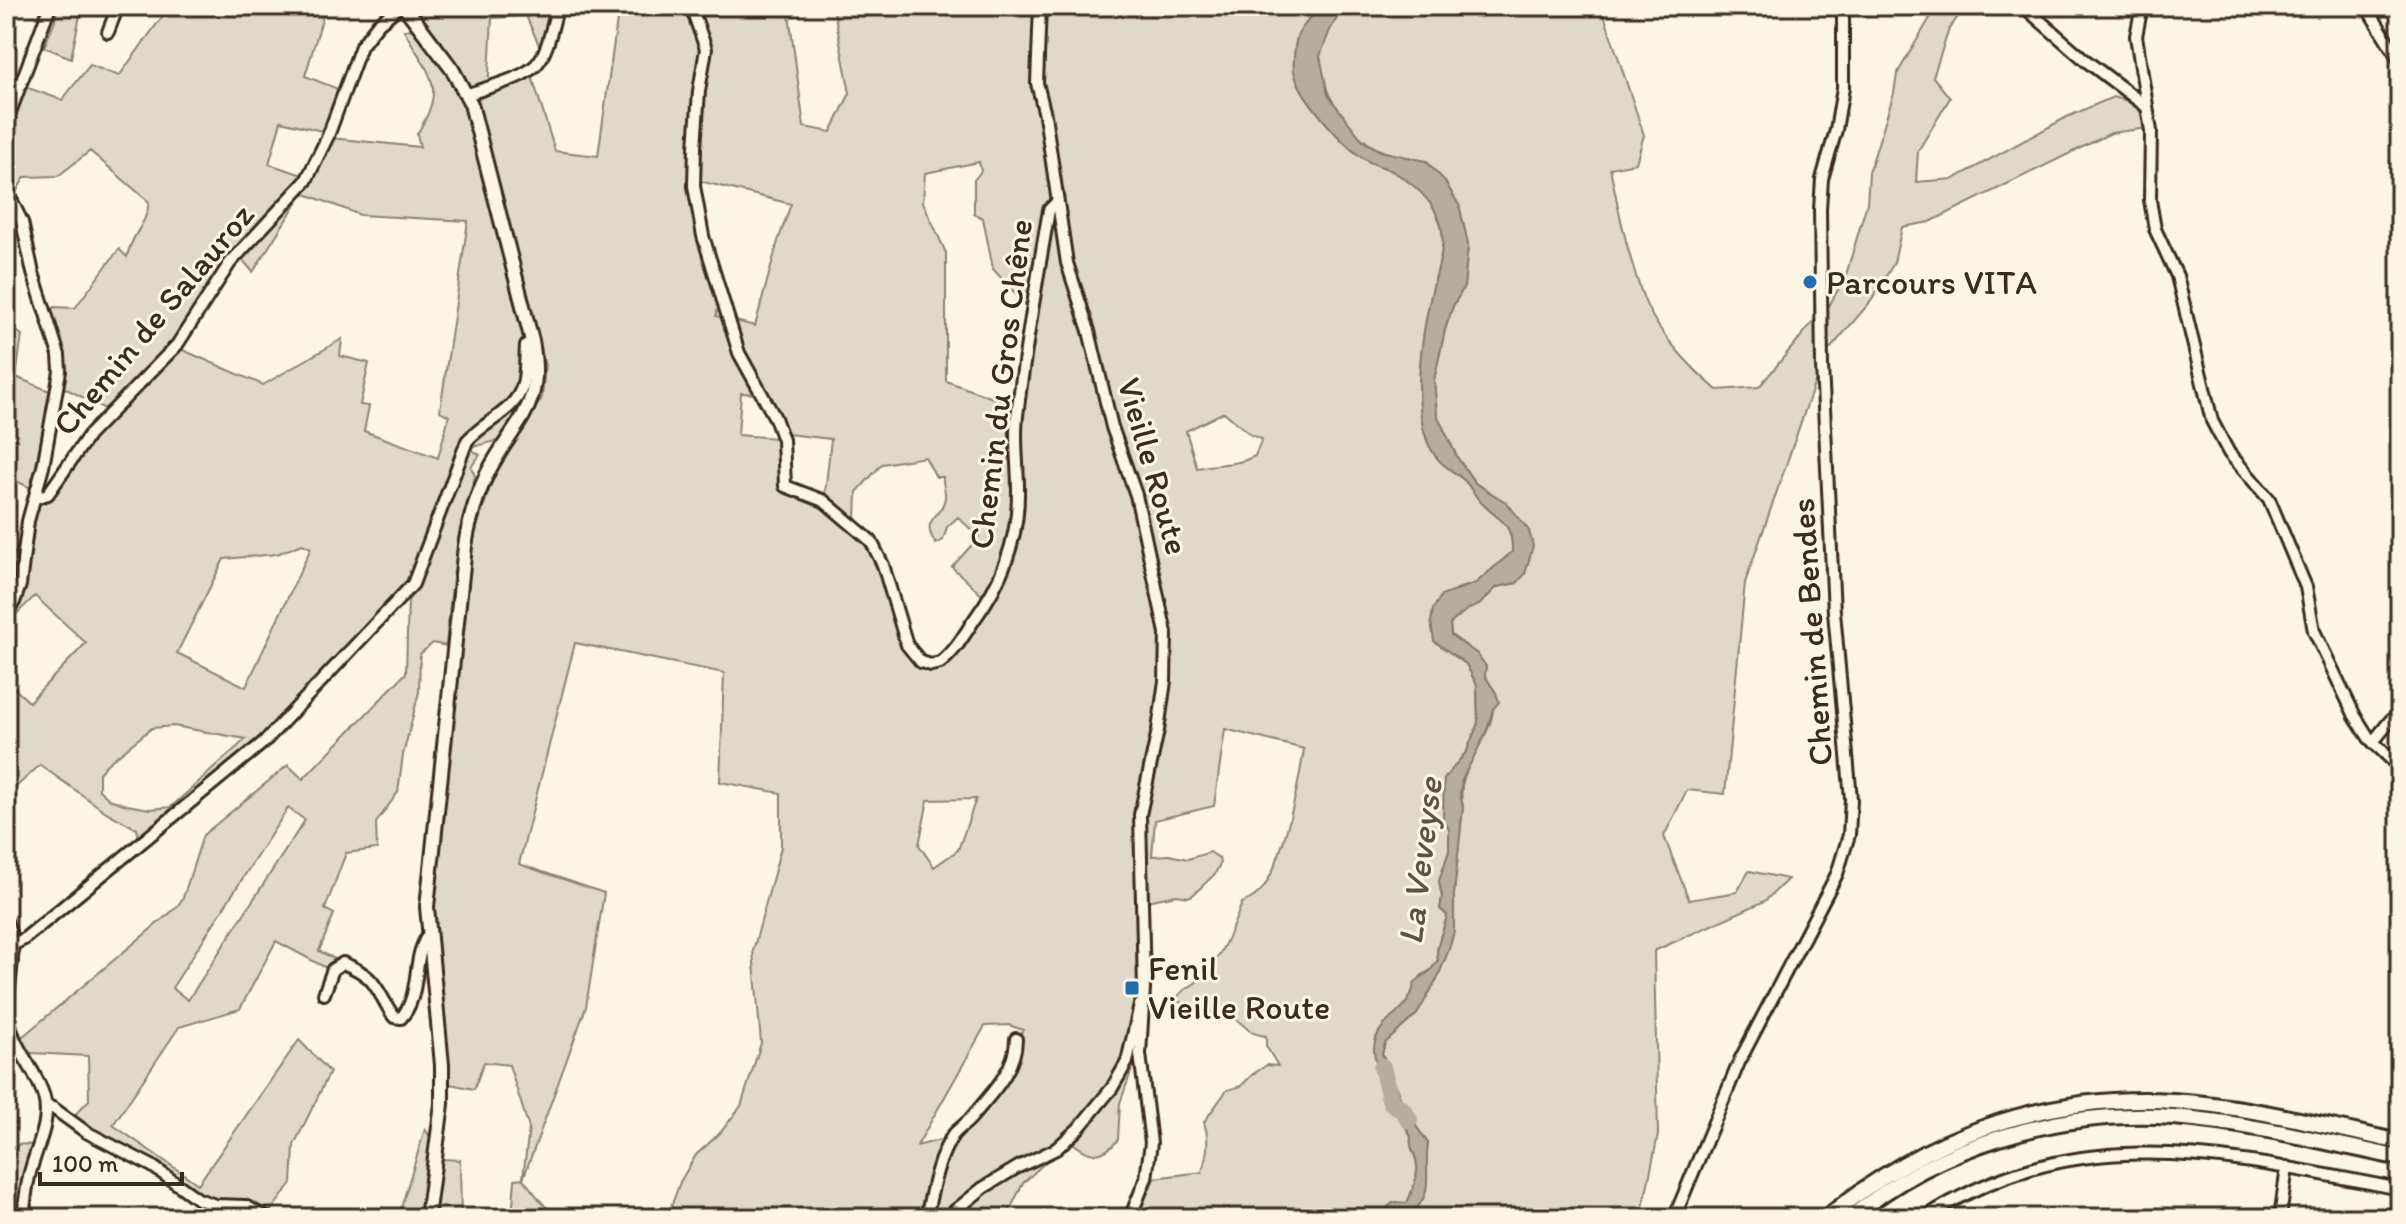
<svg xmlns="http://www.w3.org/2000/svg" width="2406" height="1224" font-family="Itim,sans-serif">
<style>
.green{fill:#e0d8c8;stroke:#8e8173;stroke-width:2;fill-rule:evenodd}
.water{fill:#b7ad9e;stroke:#85796b;stroke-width:2}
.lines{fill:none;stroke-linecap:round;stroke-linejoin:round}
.river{stroke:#b7ad9e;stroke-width:18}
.minor-casing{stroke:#3b2a1e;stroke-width:16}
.major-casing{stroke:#3b2a1e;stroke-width:18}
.highway-casing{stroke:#3b2a1e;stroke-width:20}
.minor{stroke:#fcf5e5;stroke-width:10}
.major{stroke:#fcf5e5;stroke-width:12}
.highway{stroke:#fcf5e5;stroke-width:14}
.poi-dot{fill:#1f6fb2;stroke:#fcf5e5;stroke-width:3}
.labels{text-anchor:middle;stroke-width:6;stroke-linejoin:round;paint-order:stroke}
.poi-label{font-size:34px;fill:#3b2a1e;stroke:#fcf5e5;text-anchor:start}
.street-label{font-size:34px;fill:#3b2a1e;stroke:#fcf5e5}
.water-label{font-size:36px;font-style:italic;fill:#605144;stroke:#fcf5e5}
</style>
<rect width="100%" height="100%" fill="#fcf5e5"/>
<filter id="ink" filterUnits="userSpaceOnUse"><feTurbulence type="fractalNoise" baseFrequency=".0125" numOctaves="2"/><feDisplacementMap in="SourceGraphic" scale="16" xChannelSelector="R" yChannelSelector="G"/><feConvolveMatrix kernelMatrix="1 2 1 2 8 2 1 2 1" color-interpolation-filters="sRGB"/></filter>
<g filter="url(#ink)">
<g class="green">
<path d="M57 6H82L71 58 44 47 55 20Z"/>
<path d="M170 6H326L305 76 343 91 326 132 281 121 269 164 312 178 331 138 420 147 417 134C448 85 429 76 404 30L414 29 450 74 465 105 531 368 525 397 500 440 469 448 480 455 471 467 475 476C457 532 451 588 446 646L433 643 420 654 419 692 403 755 398 792 376 823 377 849 346 853 325 909 334 914 319 951 335 959 330 970 276 941 240 1009 179 1027 113 1125 198 1184 299 1040 330 1072 294 1145 292 1183 269 1213 275 1218H239L234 1208 209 1207 153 1170 68 1122 89 1100 88 1056 31 1053 6 1067V961L20 952C15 980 9 1010 22 1037L176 908 183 898 203 835 288 765 303 779 406 673 408 596 263 748 139 838 137 829 106 812 40 765 6 796V710L13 687 29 702 86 643 35 596 6 624V556H14L35 490 6 476V324L22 335 16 377 57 394 35 490 42 495 107 410 61 386 49 311 55 307 75 308 119 249 127 257C131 234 147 225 149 202L90 151 58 176 25 177 14 195 15 254 6 290V97L23 86 62 100 90 65 119 76ZM303 193 360 215 468 221 440 411 449 416 438 458 364 431 369 406 360 405 369 363 340 356 342 339 263 385 178 348 240 257 253 272ZM302 544 311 548 246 687 177 653 224 559 277 554ZM173 726 246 739 171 807 150 809 127 805 109 799 99 790V773L107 764 152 728ZM288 808 305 820 188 1000 172 988Z"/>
<path d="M412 6H483L489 8 491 6H560L544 56 526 16 492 18 488 92 531 73 555 151 598 156 619 6H788L804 127 831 132 850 93 833 6H1320C1313 15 1303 25 1298 35 1295 42 1293 63 1294 71 1299 96 1344 147 1366 160 1374 165 1385 167 1394 172 1409 181 1425 194 1434 209 1451 236 1439 263 1432 291 1422 334 1410 406 1430 447 1441 467 1449 467 1464 480 1470 485 1473 494 1479 499 1497 521 1513 519 1512 552L1476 583 1456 589 1434 641 1466 664 1477 685 1478 723 1467 751 1459 761 1449 829V851L1439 881 1442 897 1440 909 1447 915C1445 929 1434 946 1438 959L1431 970 1421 976 1403 1009 1384 1025 1375 1067 1411 1137C1410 1146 1412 1148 1415 1157 1421 1172 1413 1189 1407 1204L1394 1202 1375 1218H1139L1140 1210 1154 1178 1202 1172C1207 1154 1210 1140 1204 1122L1227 1090 1241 1086 1253 1074 1267 1065 1278 1066 1266 1046V1036C1243 1033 1249 1025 1233 1018 1214 1010 1194 1012 1176 1000 1182 988 1189 989 1199 980 1219 964 1233 927 1242 903 1251 899 1257 896 1263 888 1283 861 1299 783 1304 749L1225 729 1214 806 1155 820 1152 856 1169 855 1188 859 1210 852 1219 858 1220 864 1215 874 1193 895 1188 897 1177 895 1146 901 1141 975 1132 1017 1136 1058 1120 1103 1118 1140C1100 1161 1088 1156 1069 1140L1023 1183 1006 1218H667L680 1182 696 1155 720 1133 741 1106 761 1043 753 951 781 847V793L720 782 724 673 575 643 519 864 604 893 586 1007 523 1179 544 1205 561 1218H512L515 1179 523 1178 529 1128 509 1065 484 1062 474 1089 450 1084 433 905 445 768 473 540 495 471 542 398 545 366 474 99ZM979 162 981 171 974 180V214L983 218 993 269 1036 316 1027 391 1015 406 946 381V253L923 202 925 173ZM696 180 791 204 778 241 755 326 716 316 723 290 704 238ZM741 393 760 394 777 438 738 435ZM1224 412 1251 435 1262 439 1255 456C1236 466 1218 463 1197 468L1186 431ZM787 434 831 439 825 493 782 489ZM925 457 936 477H943C942 484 946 491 945 497 943 518 918 518 936 544L943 540 947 527 958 517 979 537 952 567 986 599C975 614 957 650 941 658 904 677 894 568 882 549 876 539 864 531 856 523L857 492 882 464ZM976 799 958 850 934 867 919 845 928 800ZM1009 1025 1023 1030 1016 1039 1010 1069 948 1138 917 1146 985 1026Z"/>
<path d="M1344 6H1601L1644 135 1636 163 1610 168C1619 212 1628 257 1644 299 1656 331 1691 368 1717 390L1759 387 1822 311 1829 306 1846 275 1867 203 1869 172 1894 93 1897 74 1937 6H1966L1949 29 1933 77 1950 98 1918 151 1916 182 1954 179 2067 117 2113 97 2136 103 2148 128 2111 133 1930 222 1902 227 1894 263 1872 300 1824 356 1745 583 1725 794 1687 790 1664 836 1689 900 1737 892 1749 871 1788 879 1765 901 1654 951 1658 1135 1641 1218H1405C1434 1199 1424 1171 1428 1143L1406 1112 1382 1054 1385 1043 1417 1014 1437 979 1449 949 1454 931V894L1463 806C1455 776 1479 751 1490 724 1493 715 1494 703 1496 693L1485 676 1477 654 1451 635 1450 624 1466 610 1479 605 1497 587 1517 583 1529 531 1507 503 1475 483 1457 457 1437 415 1434 380 1445 330 1453 306 1464 287 1468 244 1459 205 1427 161C1410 159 1393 157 1378 149 1349 135 1319 90 1320 57 1321 40 1336 20 1344 6Z"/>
<path d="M425 1129 444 1159 460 1160 461 1218H398Z"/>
<path d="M18 1144 46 1146 33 1170 31 1218H6V1178Z"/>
</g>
<path class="water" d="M1320 6H1344L1330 30 1320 56 1328 95 1363 141 1380 151 1426 161 1444 180 1459 205 1468 244 1464 287 1453 306 1445 330 1434 380 1437 415 1457 457 1475 483 1507 503 1529 531 1533 546 1525 574 1517 583 1497 587 1479 605 1466 610 1450 624 1451 635 1477 654 1486 666 1485 676 1496 693 1499 702 1493 709 1486 733 1462 780 1460 795 1463 806 1454 894V931L1449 949 1437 979 1417 1014 1385 1043 1382 1054 1406 1112 1428 1143C1423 1175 1438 1196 1405 1218H1375L1394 1202 1407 1203C1413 1189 1421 1172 1415 1156 1412 1148 1410 1146 1411 1137 1403 1122 1396 1107 1389 1092 1378 1067 1363 1047 1386 1023 1399 1010 1412 1003 1414 983L1431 970 1438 960C1434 946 1445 929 1447 915L1440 909 1442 897 1439 881 1449 851V829L1443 819 1444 779 1467 751 1478 723 1477 685 1466 664 1434 641 1431 622 1433 609 1441 596 1476 583 1512 552C1513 519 1497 521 1479 500 1474 494 1470 486 1464 480 1449 467 1441 467 1430 447 1410 406 1422 334 1432 291 1439 263 1451 236 1434 209 1425 194 1409 181 1394 172 1385 167 1374 165 1366 160 1344 147 1299 96 1294 71 1293 63 1295 42 1298 35 1303 25 1313 15 1320 6Z"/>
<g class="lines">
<path class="river" d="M1382 1067 1391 1102 1403 1110 1409 1120"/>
<defs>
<g id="minor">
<path d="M691 6 706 49 699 91 695 147 694 186 703 236 739 353 775 418 783 440 785 486 824 501 871 541 883 565 907 645 921 662 931 665 940 663C955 652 964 635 974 620 1002 582 1019 537 1018 489 1018 464 1014 440 1017 416 1025 347 1037 279 1049 210L1057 202"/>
<path d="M1040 6 1037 83 1045 115 1067 263 1089 331 1112 427 1136 495 1166 633 1165 681 1158 730 1140 815 1144 989 1140 1054 1151 1143 1146 1178 1130 1218"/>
<path d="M2023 6 2085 60 2147 107"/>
<path d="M2142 6 2136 36 2151 131 2150 200 2155 229 2177 276 2212 421 2229 453 2269 499 2306 587 2314 631 2355 716 2369 738 2400 768"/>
<path d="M2366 6 2400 61"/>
<path d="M108 32 118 6"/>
<path d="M466 95C484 88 523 79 536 65 549 51 552 24 558 6"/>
<path d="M6 123 50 6"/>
<path d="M6 189 22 222 33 273 59 355 60 371 43 467 28 521 20 585 14 602 6 612"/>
<path d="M35 498 48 494 89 435 177 345 230 263 306 181 328 136 361 46 378 24 400 6"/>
<path d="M2373 742 2390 721 2400 713"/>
<path d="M6 921C20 953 6 979 8 1013 9 1045 36 1067 44 1097 51 1122 37 1146 31 1169 26 1185 25 1202 23 1218"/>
<path d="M14 944 24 939 264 742 413 584 467 441C484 421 516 412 523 384 526 372 525 358 526 346L532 341"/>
<path d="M324 994 333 969 343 963C379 978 375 989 394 1017L401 1018C422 995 411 960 428 935"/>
<path d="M46 1106 53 1108 86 1132 152 1166 198 1199 215 1205 245 1206 268 1218"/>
<path d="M926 1218C932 1191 937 1159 953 1135 958 1129 966 1124 971 1118 991 1094 1016 1070 1016 1039"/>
<path d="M946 1218 983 1188 1018 1167 1056 1149 1078 1129 1112 1088 1127 1062 1140 1005"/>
<path d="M1674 1218 1740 1060 1837 874 1849 835 1851 799 1834 612 1822 366 1820 209 1822 179 1836 130 1843 88V6"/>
<path d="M1924 1218C2081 1117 2230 1157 2400 1189"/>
<path d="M2280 1218 2287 1167"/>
</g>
<path id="major" d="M404 6 452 69 471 104 532 341C545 410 515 419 487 474 476 497 469 521 465 546L427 907 442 1065V1104L427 1218"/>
<g id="highway">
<path d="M1826 1218C1924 1137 2045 1093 2173 1101 2250 1106 2325 1126 2400 1142"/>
<path d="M1850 1218C1939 1145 2059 1109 2173 1117 2250 1123 2325 1142 2400 1158"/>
</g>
</defs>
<use href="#minor" class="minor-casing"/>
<use href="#major" class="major-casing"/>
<use href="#highway" class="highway-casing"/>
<use href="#minor" class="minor"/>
<use href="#major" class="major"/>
<use href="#highway" class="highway"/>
</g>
</g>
<g class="poi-dot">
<circle cx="1810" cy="282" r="8"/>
<rect x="1124" y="980" width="16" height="16" rx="4"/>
</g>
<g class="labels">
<g class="poi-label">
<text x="1826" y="294">Parcours VITA</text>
<text x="1148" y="980">Fenil<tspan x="1148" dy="39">Vieille Route</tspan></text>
</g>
<g class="street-label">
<text transform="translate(153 319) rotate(-50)" y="12">Chemin de Salauroz</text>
<text transform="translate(1000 384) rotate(-83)" y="12">Chemin du Gros Chêne</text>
<text transform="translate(1154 466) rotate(74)" y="12">Vieille Route</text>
<text transform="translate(1811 632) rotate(-94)" y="12">Chemin de Bendes</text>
</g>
<g class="water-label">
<text transform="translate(1419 861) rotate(-83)" y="13">La Veveyse</text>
</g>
</g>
<rect width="2406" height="1224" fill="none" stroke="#fcf5e5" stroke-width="32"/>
<rect x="16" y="16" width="2374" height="1192" fill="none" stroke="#3b2a1e" stroke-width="3" filter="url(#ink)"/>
<path d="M40 1172v12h142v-12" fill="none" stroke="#3b2a1e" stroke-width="4"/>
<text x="52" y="1172" font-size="24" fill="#3b2a1e" stroke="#fcf5e5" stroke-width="6" paint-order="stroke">100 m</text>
</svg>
